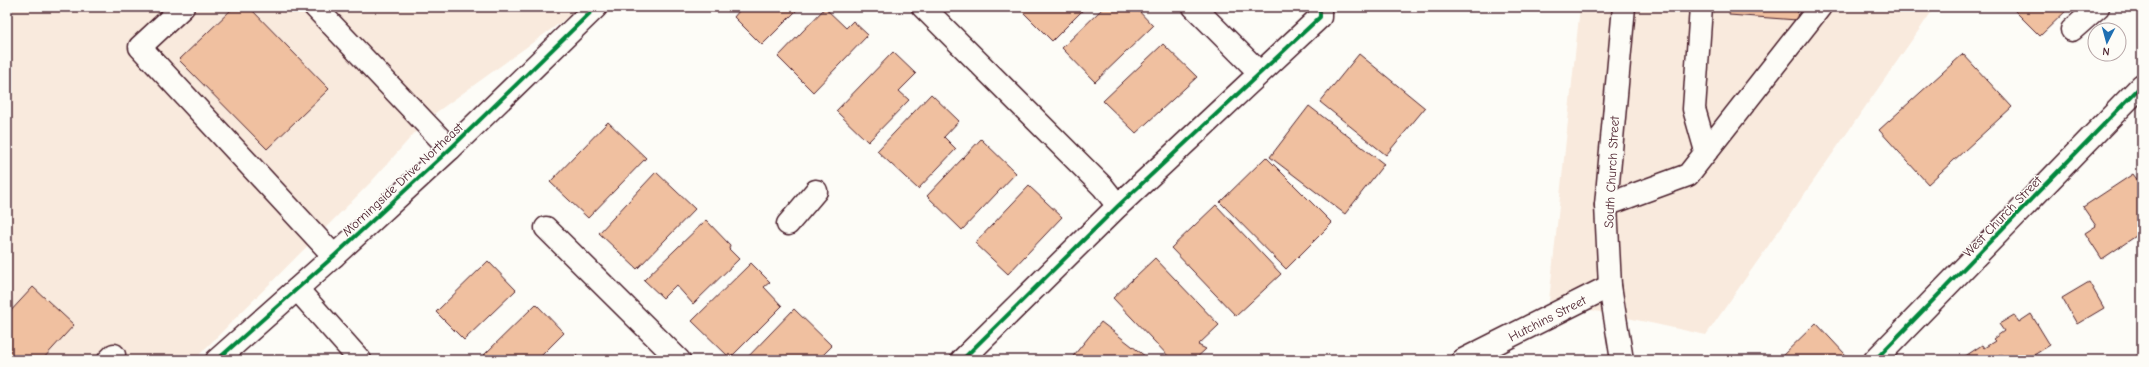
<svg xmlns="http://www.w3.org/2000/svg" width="2149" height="367" font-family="'Comic Neue',sans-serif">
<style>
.built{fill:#f9eadd}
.building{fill:#f0c0a0;stroke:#4a1f2b}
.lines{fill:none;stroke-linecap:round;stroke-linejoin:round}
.minor-casing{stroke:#4a1f2b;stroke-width:25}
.minor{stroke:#fdfcf7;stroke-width:22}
.cycleway-casing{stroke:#fdfcf7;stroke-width:6}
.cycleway{stroke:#00873e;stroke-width:4}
.labels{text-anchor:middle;stroke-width:3;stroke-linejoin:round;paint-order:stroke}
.street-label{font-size:13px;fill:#4a1f2b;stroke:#fdfcf7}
</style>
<rect width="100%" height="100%" fill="#fdfcf7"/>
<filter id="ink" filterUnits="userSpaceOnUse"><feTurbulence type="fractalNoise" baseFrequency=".025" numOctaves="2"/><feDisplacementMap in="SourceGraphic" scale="8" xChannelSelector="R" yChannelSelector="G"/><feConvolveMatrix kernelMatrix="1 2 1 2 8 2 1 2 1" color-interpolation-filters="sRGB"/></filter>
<g filter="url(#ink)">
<g class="built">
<path d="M7 7H582L427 119 371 182 194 360H7Z"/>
<path d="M1580 7H1935L1706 335 1549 301Z"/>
</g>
<g class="building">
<path d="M234 7H249L329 89 267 149 179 60Z"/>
<path d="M735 7H800L762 45 734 17 739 11Z"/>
<path d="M1018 7H1086L1052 41Z"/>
<path d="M1104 7H1135L1153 26 1095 82 1062 48Z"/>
<path d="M1730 7H1798L1797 20 1729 15Z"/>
<path d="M2011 7H2070L2040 36Z"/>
<path d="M825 8 846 28 853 21 868 35 813 92 778 57Z"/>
<path d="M1163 44 1197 77 1136 133 1103 101Z"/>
<path d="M893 52 916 74 899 91 909 100 868 142 836 111Z"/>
<path d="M1359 54 1425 108 1386 155 1320 102Z"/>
<path d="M1963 54 2012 107 1928 184 1879 130Z"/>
<path d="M931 94 959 121 944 137 956 149 918 189 877 151Z"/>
<path d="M1309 106 1384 164 1345 214 1270 157Z"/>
<path d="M608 122 646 158 588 218 550 182Z"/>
<path d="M981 139 1016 173 962 230 927 196Z"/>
<path d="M1266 157 1332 223 1286 269 1220 202Z"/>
<path d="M656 172 695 209 637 269 599 233Z"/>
<path d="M2133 174 2142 186V232L2102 259 2085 233 2096 226 2083 207Z"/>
<path d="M1029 186 1062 217 1008 274 975 243Z"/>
<path d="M1216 205 1281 274 1236 316 1171 248Z"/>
<path d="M706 220 730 245 729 249 739 259 693 304 676 285 663 298 644 280Z"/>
<path d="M1155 258 1219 325 1198 345 1206 349 1194 360H1172L1113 298Z"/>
<path d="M488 261 516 290 464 340 436 312Z"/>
<path d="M751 263 770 282 764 287 782 306 730 358 692 321Z"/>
<path d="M2089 282 2104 308 2077 324 2062 298Z"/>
<path d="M33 287 74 325 42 360H7V315Z"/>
<path d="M536 304 564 333 537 360H489L484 355Z"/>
<path d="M794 309 832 346 818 360H745Z"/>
<path d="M2031 314 2050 345 2026 360H2006L2002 354 1993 360H1966L1964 357 1982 345 1984 348 1995 341 1993 339 2004 331 1999 324 2014 315 2019 322Z"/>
<path d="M1101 322 1150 360H1070Z"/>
<path d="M1816 323 1845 354 1839 360H1778Z"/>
<path d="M576 355 581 360H571Z"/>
</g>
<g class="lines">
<defs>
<g id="minor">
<path d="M183 7 140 47 334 256"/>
<path d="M315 7 450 149"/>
<path d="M923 7 1103 187 1118 206"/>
<path d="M1194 7 1260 73"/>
<path d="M1701 7 1694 109 1706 151"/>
<path d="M2072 30 2098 7"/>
<path d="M1606 205 1688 175 1820 7"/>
<path d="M788 224 816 191"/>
<path d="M546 228 679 360"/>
<path d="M297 289 360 360"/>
<path d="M109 360 114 355"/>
<path d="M217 360 334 256 450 149 596 7"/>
<path d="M962 360 1118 206 1320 17V7"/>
<path d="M1463 360 1610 286"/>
<path d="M1622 360 1610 286 1606 205 1624 7"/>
<path d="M1875 360 2142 85"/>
</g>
</defs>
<use href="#minor" class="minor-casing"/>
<use href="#minor" class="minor"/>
<defs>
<g id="cycleway">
<path d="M217 360 334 256 450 149 596 7"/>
<path d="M962 360 1118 206 1320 17V7"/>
<path d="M1875 360 2142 85"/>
</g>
</defs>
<use href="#cycleway" class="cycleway-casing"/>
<use href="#cycleway" class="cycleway"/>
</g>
</g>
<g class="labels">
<g class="street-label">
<text transform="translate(1611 172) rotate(-87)" y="5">South Church Street</text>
<text transform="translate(402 179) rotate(-43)" y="5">Morningside Drive Northeast</text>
<text transform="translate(2002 216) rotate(-46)" y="5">West Church Street</text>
<text transform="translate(1547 318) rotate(-27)" y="5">Hutchins Street</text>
</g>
</g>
<rect width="2149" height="367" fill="none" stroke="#fdfcf7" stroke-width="24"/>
<rect x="12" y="12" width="2125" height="343" fill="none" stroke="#4a1f2b" stroke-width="1.5" filter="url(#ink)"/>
<g transform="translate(2107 42) rotate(186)"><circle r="19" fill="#fdfcf7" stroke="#b5a4a5"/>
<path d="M0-3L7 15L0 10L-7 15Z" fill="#1f6fb2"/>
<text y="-6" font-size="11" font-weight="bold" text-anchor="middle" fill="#4a1f2b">N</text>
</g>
</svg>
